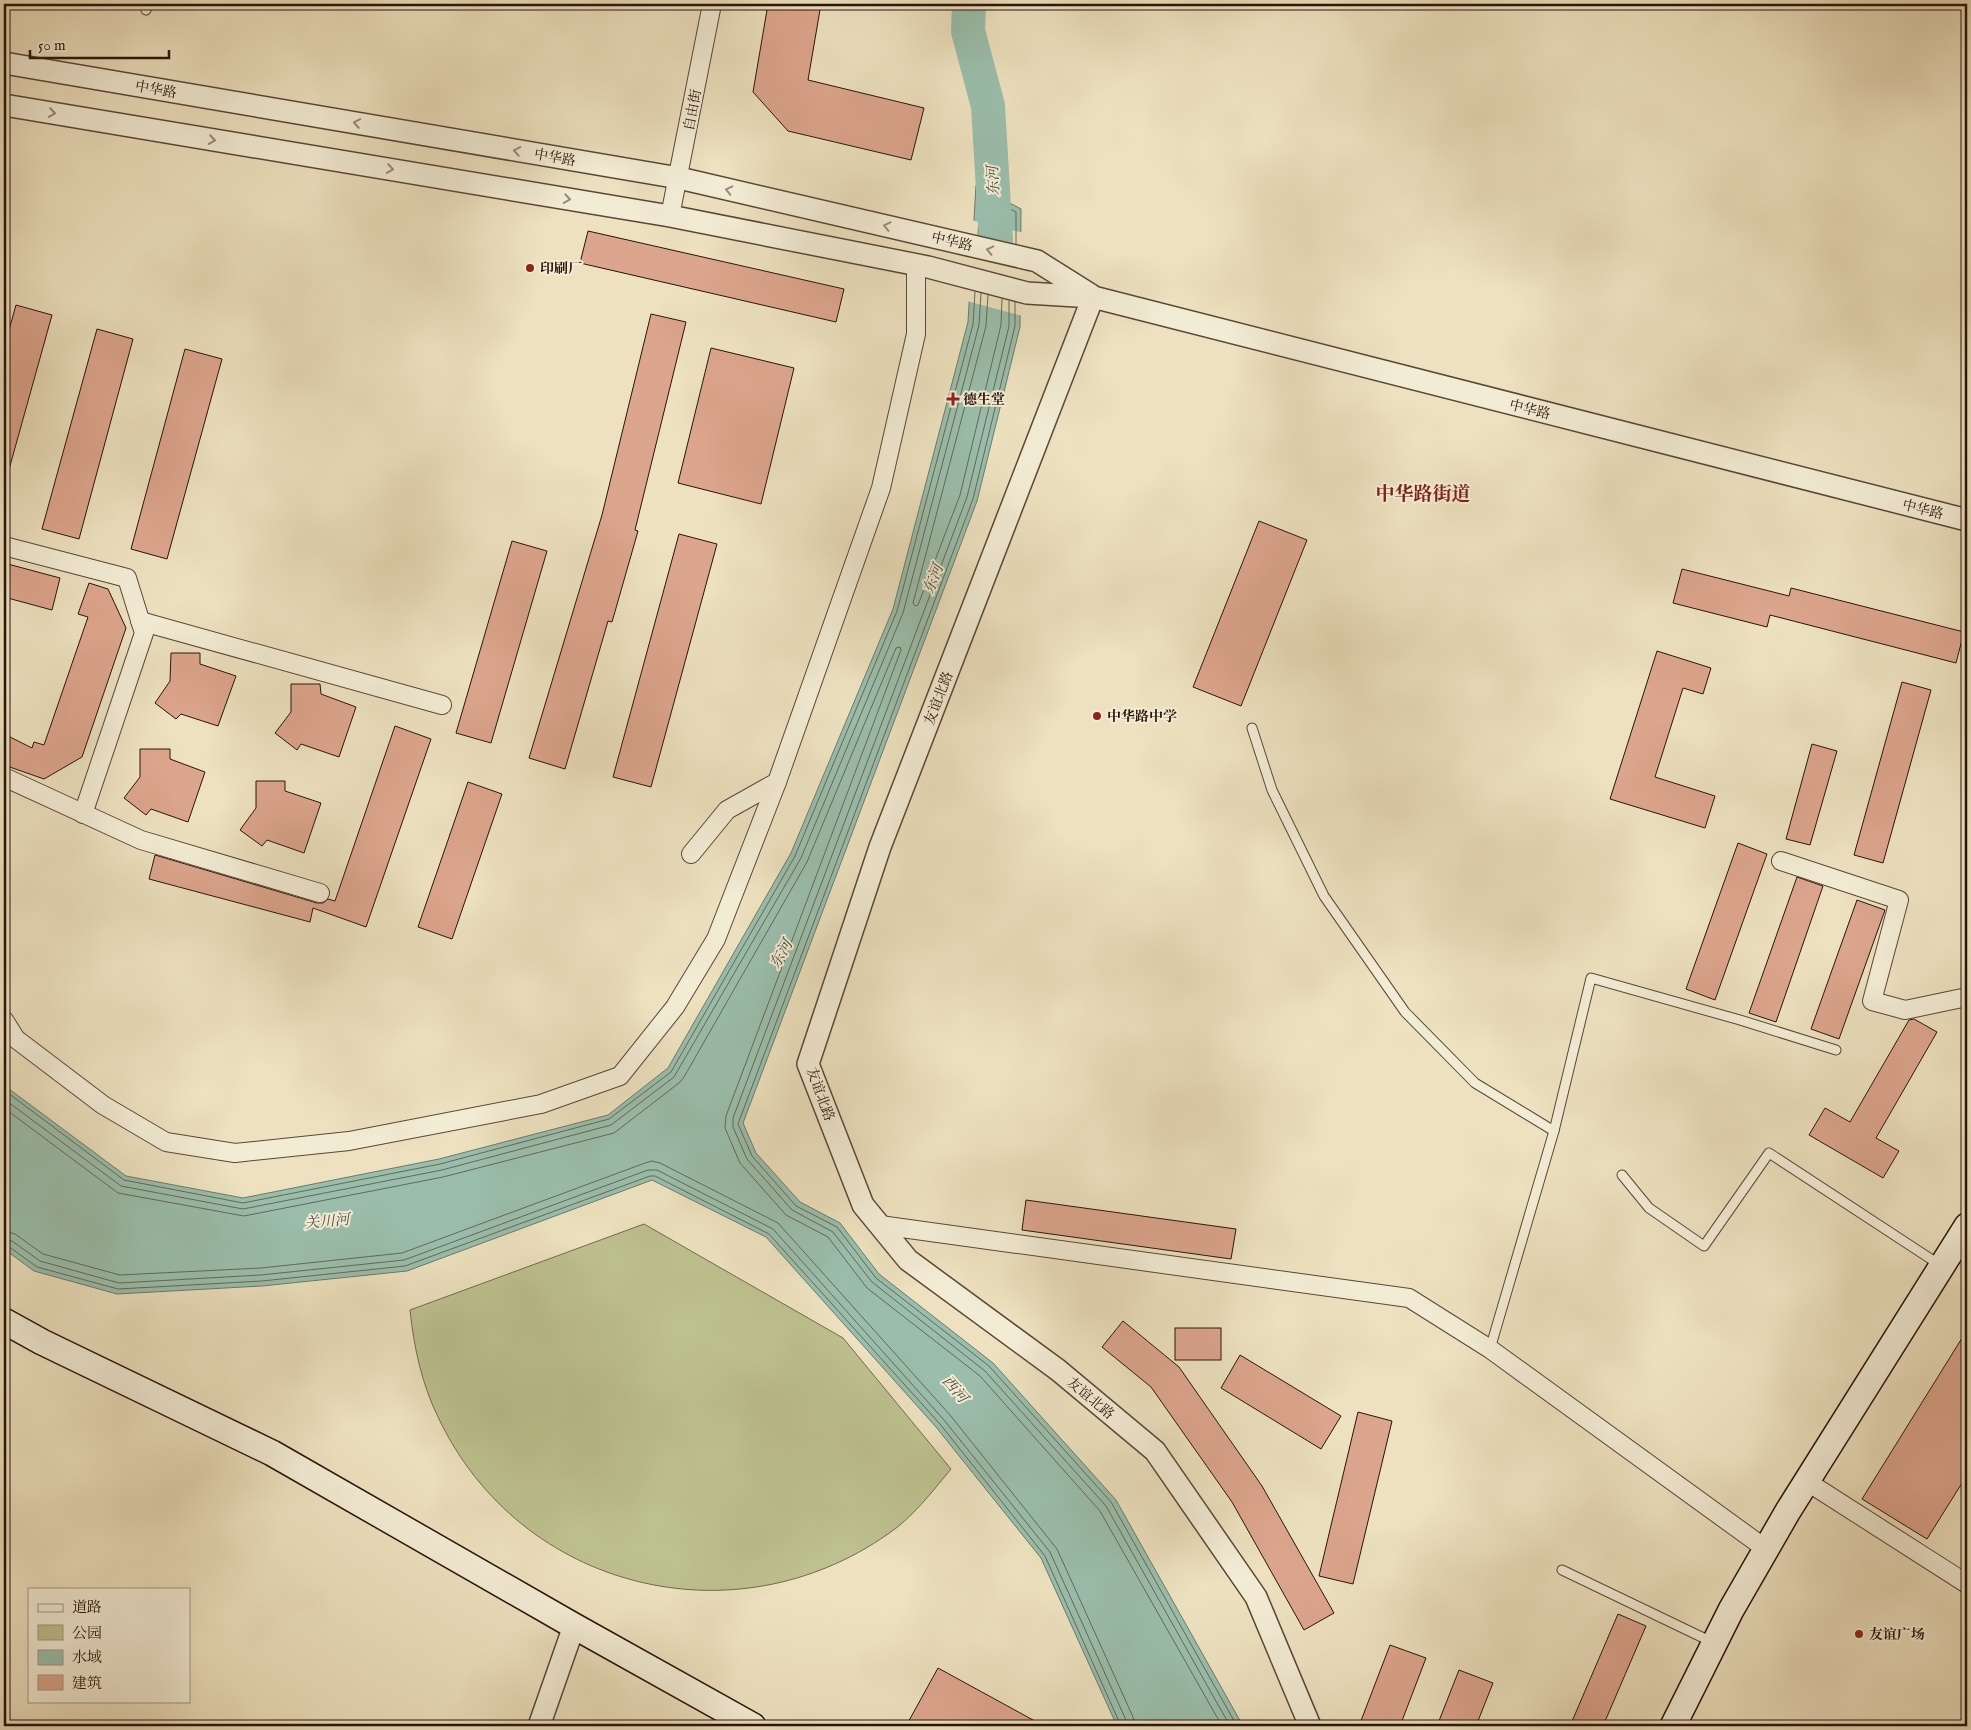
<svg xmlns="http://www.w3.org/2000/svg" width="1971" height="1730" font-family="'IM FELL English','Noto Serif SC',serif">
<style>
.green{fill:#bdc18f;stroke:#726a4c}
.water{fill:#9abeab;stroke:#6c7a6b}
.pier{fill:#ede1bf}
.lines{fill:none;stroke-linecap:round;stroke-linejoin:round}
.shore{stroke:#61695a;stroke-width:1}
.river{stroke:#9abeab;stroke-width:34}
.building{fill:#dca58d;stroke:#28140a}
.service-casing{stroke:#594737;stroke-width:11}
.minor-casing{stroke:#594737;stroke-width:20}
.tertiary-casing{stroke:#594737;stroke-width:24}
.secondary-casing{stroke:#28140a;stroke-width:28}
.service{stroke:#f3ecd5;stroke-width:9}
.minor{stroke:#f3ecd5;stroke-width:18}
.tertiary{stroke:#f3ecd5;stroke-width:21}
.secondary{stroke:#f3ecd5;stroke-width:25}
.oneway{stroke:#988b7a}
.poi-dot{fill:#8f2418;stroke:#f3ecd5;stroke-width:2}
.labels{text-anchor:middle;stroke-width:4;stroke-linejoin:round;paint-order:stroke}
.street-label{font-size:14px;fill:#28140a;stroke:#f3ecd5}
.poi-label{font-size:14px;font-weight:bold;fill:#28140a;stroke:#f3ecd5;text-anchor:start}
.water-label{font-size:15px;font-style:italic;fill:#505042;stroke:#f3ecd5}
.district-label{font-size:19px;font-weight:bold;fill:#7a1f14;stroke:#f3ecd5}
</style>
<rect width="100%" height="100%" fill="#ede1bf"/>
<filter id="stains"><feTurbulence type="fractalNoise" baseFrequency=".004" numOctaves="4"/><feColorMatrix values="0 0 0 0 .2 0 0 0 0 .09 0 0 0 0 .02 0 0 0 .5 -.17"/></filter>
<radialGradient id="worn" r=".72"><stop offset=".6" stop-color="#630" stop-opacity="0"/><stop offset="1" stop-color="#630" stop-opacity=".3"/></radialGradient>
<path class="green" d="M644 1224 843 1338 951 1469C931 1493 913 1517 888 1534 734 1642 521 1590 439 1419 422 1385 414 1348 410 1310Z"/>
<path class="water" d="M976 185 1021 209 1020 327 977 501 743 1123 756 1153 800 1202 840 1223 879 1274 993 1363 1116 1500 1243 1726H1117L1041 1558 936 1427 766 1237 652 1180 407 1271 262 1286 117 1294 34 1271 4 1249V1083L9 1089 126 1176 243 1198 439 1159 608 1115 668 1068 791 853 893 609 968 322Z"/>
<path class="pier" d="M971 220 1024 233 1023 316 967 301Z"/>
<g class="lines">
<g class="shore">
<path d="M978 235 980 197 983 195 1016 212V244"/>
<path d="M984 237 986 207 989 205 1010 216V242"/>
<path d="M992 238 993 219 996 217 1002 221V241"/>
<path d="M988 295 986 326 913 603 915 606 918 605 960 495 1001 325 1002 299"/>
<path d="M1009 301V326L967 497 733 1118V1127L747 1159 792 1210 833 1232 872 1282 985 1371 1106 1506 1230 1726"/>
<path d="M1015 302V326L973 499 738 1124 752 1156 796 1206 837 1227 876 1278 989 1366 1111 1502 1237 1726"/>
<path d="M4 1090 124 1180 243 1203 440 1164 609 1119 671 1072 795 856 897 611 973 324 975 292"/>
<path d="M4 1099 121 1186 243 1209 442 1170 611 1125 674 1077 801 858 903 613 979 325 981 293"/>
<path d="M4 1108 118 1193 244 1216 443 1177 614 1133 679 1083 684 1077 807 862 896 648 900 647 901 650 726 1116 725 1128 740 1163 786 1215 828 1237 867 1288 980 1376 1100 1511 1222 1726"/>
<path d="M4 1231 15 1234 43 1254 120 1275 261 1268 402 1253 645 1163 652 1161 660 1163 778 1223 950 1415 1057 1549 1133 1717 1135 1726"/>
<path d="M4 1239 12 1241 40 1261 119 1283 261 1275 404 1260 648 1170H657L773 1229 944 1420 1050 1552 1126 1720 1127 1726"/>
<path d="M4 1245 8 1246 37 1267 118 1289 262 1281 405 1266 650 1176H655L769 1234 940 1424 1045 1556 1121 1726"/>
</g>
<path class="river" d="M969 4 968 31 988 106 996 240"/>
</g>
<g class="building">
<path d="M768 4H821L808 80 924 108 911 160 788 131 753 92Z"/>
<path d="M588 231 844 289 836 322 580 263Z"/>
<path d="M16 305 52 315 8 473H4V348Z"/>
<path d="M651 314 686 322 635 530 638 531 612 622 608 621 565 769 529 758 602 515Z"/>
<path d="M97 329 133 339 79 539 42 529Z"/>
<path d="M711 348 794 368 761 504 678 483Z"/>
<path d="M185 349 222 359 167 559 131 549Z"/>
<path d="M1259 521 1307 540 1241 706 1193 687Z"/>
<path d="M679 534 717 544 651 787 613 777Z"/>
<path d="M512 541 547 551 491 743 456 733Z"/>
<path d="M4 563 60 578 52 610 4 597Z"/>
<path d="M1682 569 1789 596 1791 588 1964 632 1956 663 1770 615 1767 627 1673 603Z"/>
<path d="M89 583 108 589 126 628 82 757 44 779 4 765V734L32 748 34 742 44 745 88 617 78 614Z"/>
<path d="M1657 651 1711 668 1703 694 1683 688 1655 777 1715 796 1705 828 1610 799Z"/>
<path d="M171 653H200V664L236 676 218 726 181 714 176 719 155 703 170 681Z"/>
<path d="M1902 682 1931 690 1883 863 1854 855Z"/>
<path d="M291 684H320L321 694 356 707 339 757 301 744 297 750 275 733 291 712Z"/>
<path d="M395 726 431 739 366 927 313 908 310 922 149 879 155 855 317 903H323L328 899 335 901Z"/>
<path d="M1812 744 1837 751 1810 845 1786 839Z"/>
<path d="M140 749H170V759L205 772 188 822 151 809 146 815 124 798 140 777Z"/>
<path d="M256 781H285V791L321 803 304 853 267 840 262 846 240 830 256 808Z"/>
<path d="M468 782 502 794 452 939 418 927Z"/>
<path d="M1738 843 1767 854 1715 1000 1686 989Z"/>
<path d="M1797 877 1823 886 1776 1022 1749 1013Z"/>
<path d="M1857 900 1885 910 1839 1039 1811 1029Z"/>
<path d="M1914 1019 1937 1032 1876 1138 1899 1151 1883 1178 1809 1135 1825 1108 1850 1122 1909 1020Z"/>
<path d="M1026 1200 1236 1229 1231 1259 1022 1230Z"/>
<path d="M1123 1321 1179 1367 1262 1486 1334 1613 1304 1630 1232 1502 1151 1387 1102 1347Z"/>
<rect x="1175" y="1328" width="46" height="32"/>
<path d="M1967 1330V1475L1927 1539 1862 1499Z"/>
<path d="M1240 1355 1341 1416 1321 1449 1221 1388Z"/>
<path d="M1358 1412 1392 1421 1353 1584 1319 1576Z"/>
<path d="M1618 1614 1646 1626 1603 1726H1570Z"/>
<path d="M1390 1645 1426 1658 1400 1726H1359Z"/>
<path d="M938 1668 1044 1726H906Z"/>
<path d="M1459 1670 1493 1683 1476 1726H1437Z"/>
</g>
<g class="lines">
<defs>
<g id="service">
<path d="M146 10 148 4"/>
<path d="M1252 728 1272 790 1324 896 1405 1012 1475 1083 1554 1131"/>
<path d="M1622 1175 1649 1208 1704 1246 1769 1153 1940 1265"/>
<path d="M1490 1349 1554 1131 1591 978 1740 1020 1836 1050"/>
<path d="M1562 1570 1712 1642"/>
</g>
<g id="minor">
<path d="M670 216 712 4"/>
<path d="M4 546 127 578 144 633 83 814"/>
<path d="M140 621 442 705"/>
<path d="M4 777 141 840 320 893"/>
<path d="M691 854 727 810 777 782 881 488 916 334V265"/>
<path d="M1781 861 1899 900 1872 1001 1905 1010 1967 997"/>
<path d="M4 1020 16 1039 103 1105 166 1142 235 1153 349 1141 541 1104 620 1076 675 1007 716 939 777 782"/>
<path d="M880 1225 1409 1298 1490 1349 1766 1549"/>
<path d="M1806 1481 1967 1584"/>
</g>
<g id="tertiary">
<path d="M4 63 679 178 1037 261 1091 295"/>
<path d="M4 105 670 216 928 267 1027 293 1093 297 1967 520"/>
<path d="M1093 297 880 847 808 1064 863 1205 908 1260 1058 1370 1155 1451 1256 1597 1310 1726"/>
<path d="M539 1726 574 1626"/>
</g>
<g id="secondary">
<path d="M4 1321 42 1342 272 1453 574 1626 753 1726"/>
<path d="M1673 1726 1731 1610 1788 1511 1967 1226"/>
</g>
</defs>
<use href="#service" class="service-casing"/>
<use href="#minor" class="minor-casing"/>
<use href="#tertiary" class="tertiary-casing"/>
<use href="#secondary" class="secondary-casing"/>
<use href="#service" class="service"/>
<use href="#minor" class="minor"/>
<use href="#tertiary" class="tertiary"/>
<use href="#secondary" class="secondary"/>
</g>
<defs><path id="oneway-chevron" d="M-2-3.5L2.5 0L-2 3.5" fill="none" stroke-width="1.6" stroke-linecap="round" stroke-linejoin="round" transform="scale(1.25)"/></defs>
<g class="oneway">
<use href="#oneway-chevron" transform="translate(52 113) rotate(9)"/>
<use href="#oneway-chevron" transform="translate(357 123) rotate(-170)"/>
<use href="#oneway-chevron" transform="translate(212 140) rotate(9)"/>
<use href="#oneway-chevron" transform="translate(517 151) rotate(-170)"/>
<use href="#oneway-chevron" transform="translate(390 169) rotate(9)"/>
<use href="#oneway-chevron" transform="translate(729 190) rotate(-167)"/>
<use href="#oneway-chevron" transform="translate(567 199) rotate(9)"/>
<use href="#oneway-chevron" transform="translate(887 226) rotate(-167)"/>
<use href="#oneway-chevron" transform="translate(990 250) rotate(-167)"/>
</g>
<g class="poi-dot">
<circle cx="530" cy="268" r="5"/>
<path d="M950.5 391.5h5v5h5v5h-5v5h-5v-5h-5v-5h5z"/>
<circle cx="1097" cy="716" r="5"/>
<circle cx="1859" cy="1634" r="5"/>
</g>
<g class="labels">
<g class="street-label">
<text transform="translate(156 89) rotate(10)" y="5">中华路</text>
<text transform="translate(692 110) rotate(-79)" y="5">自由街</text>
<text transform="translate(555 157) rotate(10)" y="5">中华路</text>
<text transform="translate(952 241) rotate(13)" y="5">中华路</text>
<text transform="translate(1530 409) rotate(14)" y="5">中华路</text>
<text transform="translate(1923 509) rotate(14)" y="5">中华路</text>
<text transform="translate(938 698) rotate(-69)" y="5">友谊北路</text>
<text transform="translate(821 1094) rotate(70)" y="5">友谊北路</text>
<text transform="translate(1091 1398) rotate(40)" y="5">友谊北路</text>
</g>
<g class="poi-label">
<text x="540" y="273">印刷厂</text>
<text x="963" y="404">德生堂</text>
<text x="1107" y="721">中华路中学</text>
<text x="1869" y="1639">友谊广场</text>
</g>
<g class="water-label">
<text transform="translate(993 181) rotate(-93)" y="5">东河</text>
<text transform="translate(933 579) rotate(-69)" y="5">东河</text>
<text transform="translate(781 954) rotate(-60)" y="5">东河</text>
<text transform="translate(327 1221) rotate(-5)" y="5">关川河</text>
<text transform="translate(955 1389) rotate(49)" y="5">西河</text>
</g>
<g class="district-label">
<text x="1423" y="500">中华路街道</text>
</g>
</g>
<rect width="1971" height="1730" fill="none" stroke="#ede1bf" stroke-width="20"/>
<rect x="5" y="5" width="1961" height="1720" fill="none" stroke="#28140a" stroke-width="2.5"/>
<rect x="10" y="10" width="1951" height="1710" fill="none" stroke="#28140a"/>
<rect x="28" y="1588" width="162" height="115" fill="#f3ecd5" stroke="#a29684"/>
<rect x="38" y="1604" width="25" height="8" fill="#f3ecd5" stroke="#a29684"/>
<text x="72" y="1612" font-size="15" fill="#28140a">道路</text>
<rect x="38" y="1625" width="25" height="15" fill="#bdc18f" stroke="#a29684"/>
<text x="72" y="1638" font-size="15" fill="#28140a">公园</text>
<rect x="38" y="1650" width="25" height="15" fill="#9abeab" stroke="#a29684"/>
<text x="72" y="1662" font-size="15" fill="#28140a">水域</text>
<rect x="38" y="1675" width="25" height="15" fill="#dca58d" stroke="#a29684"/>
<text x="72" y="1688" font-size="15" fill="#28140a">建筑</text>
<path d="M30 50v8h139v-8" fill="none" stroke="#28140a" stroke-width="2.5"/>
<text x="38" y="50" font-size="15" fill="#28140a" stroke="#f3ecd5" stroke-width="4" paint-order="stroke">50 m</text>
<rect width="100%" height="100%" filter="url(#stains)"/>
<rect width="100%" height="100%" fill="url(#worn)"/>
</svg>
